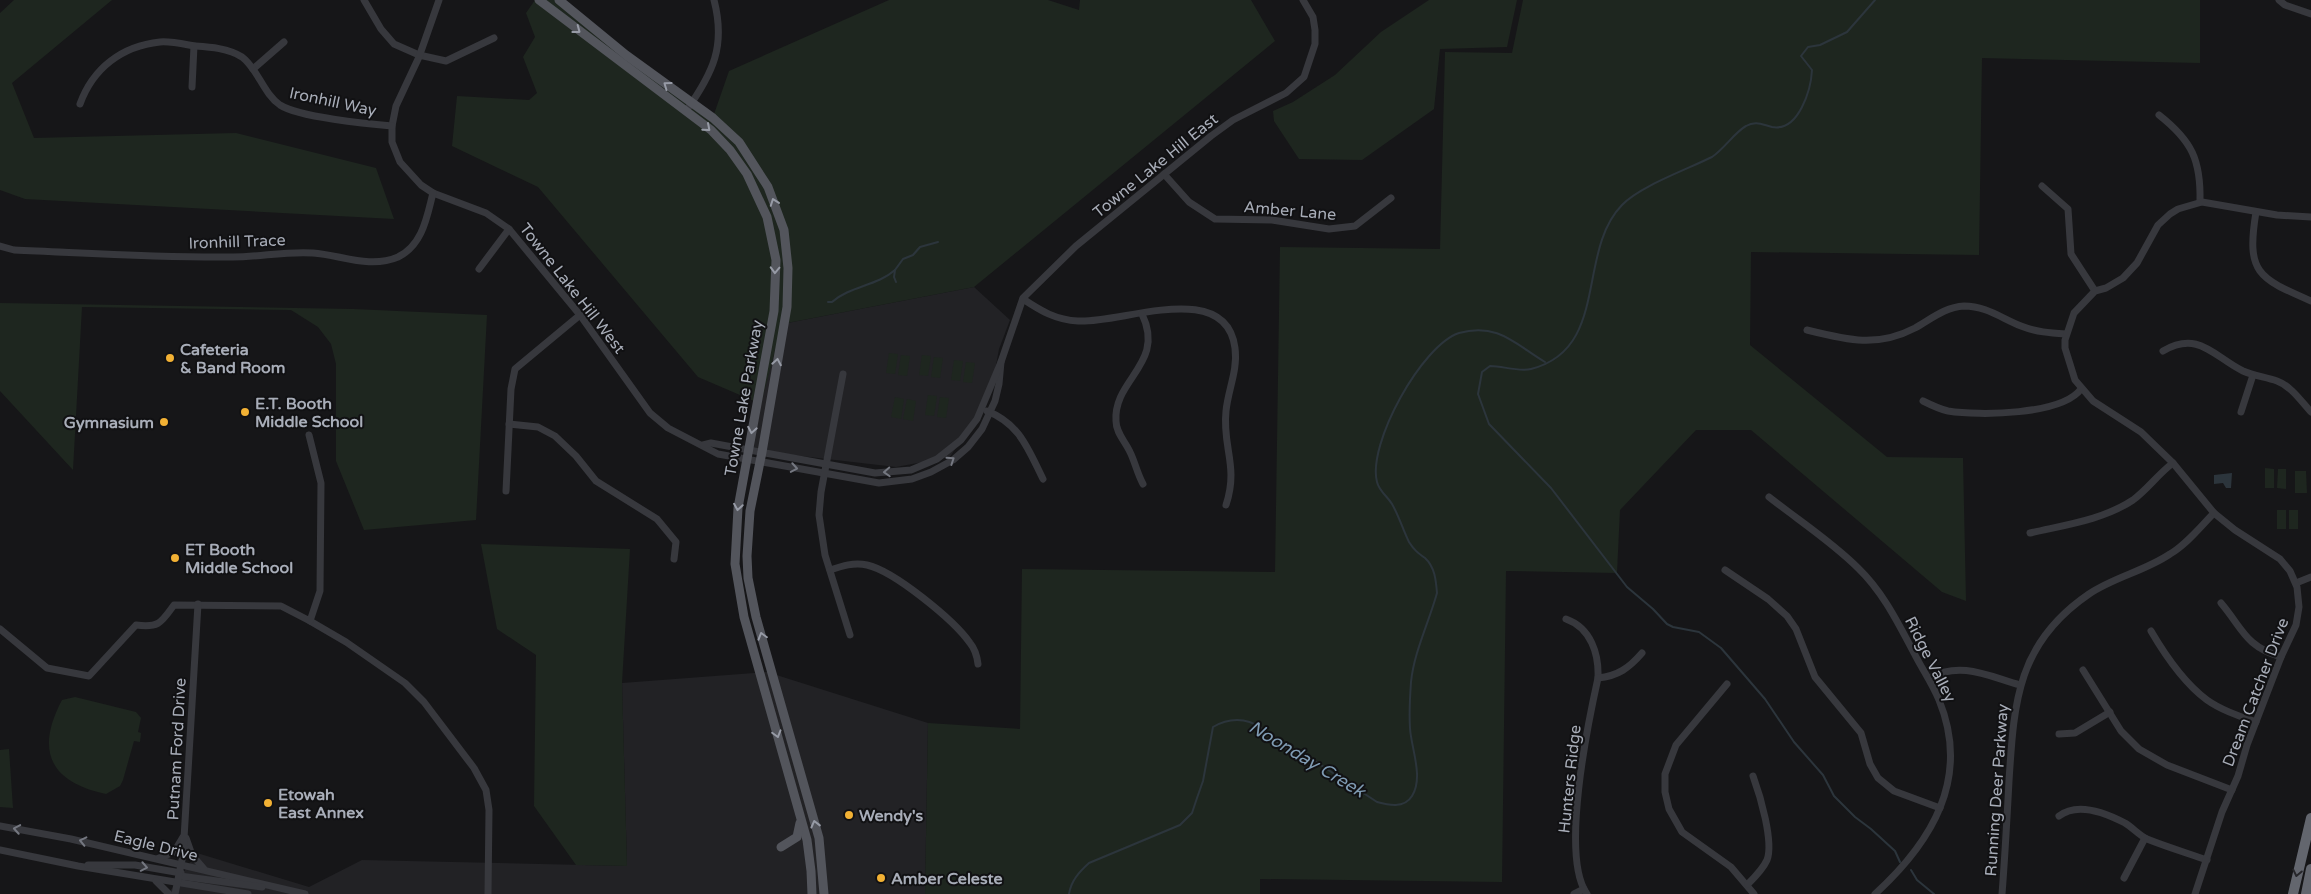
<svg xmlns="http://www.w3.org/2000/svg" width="2311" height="894" font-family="'Varela Round',sans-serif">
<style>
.built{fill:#222225}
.green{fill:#1e261f}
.water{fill:#2c353c}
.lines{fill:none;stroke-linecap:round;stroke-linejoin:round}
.stream{stroke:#2c353c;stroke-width:2}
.minor{stroke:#37383d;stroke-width:7}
.major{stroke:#53555c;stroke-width:9}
.highway{stroke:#63666e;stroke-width:10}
.oneway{stroke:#979ba6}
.oneway2{stroke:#757881}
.oneway3{stroke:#26262a}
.poi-dot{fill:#f2b134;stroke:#111113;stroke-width:2}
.labels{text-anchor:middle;stroke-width:4;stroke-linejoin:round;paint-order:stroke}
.street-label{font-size:16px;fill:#a8adb8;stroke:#111113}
.poi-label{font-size:16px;font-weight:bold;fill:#a8adb8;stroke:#111113;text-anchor:start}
.water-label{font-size:18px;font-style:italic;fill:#7f9bb3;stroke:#111113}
</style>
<rect width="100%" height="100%" fill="#161618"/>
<g class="built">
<path d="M974 287 1010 320 999 349 991 392 950 457 896 467 748 450 782 324Z"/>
<path d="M767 672 928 723 925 894H168L197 853 309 887 362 860 627 866 622 683Z"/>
</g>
<g class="green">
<path d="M14 0H112L12 83 34 138 236 133 376 168 394 219 25 199 0 190V13Z"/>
<path d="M535 0H563L670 88 713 117 729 71 889 0H1048L1079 10 1080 0H1251L1275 41 974 287 782 324 761 404 698 377 538 187 452 146 457 96 529 100 537 93 523 57 535 37 526 13Z"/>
<path d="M1429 0H1517L1507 47 1440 49 1434 109 1362 160 1299 159 1274 121 1273 111 1293 102 1335 75 1381 32Z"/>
<path d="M1523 0H2200V63L1982 58 1979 255 1751 252 1750 345 1887 457 1963 458 1966 601 1942 592 1751 430H1696L1620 510 1617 573 1506 571 1502 882 1260 879V894H925L928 723 1020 729 1022 569 1275 572 1280 247 1440 249 1445 52 1512 53Z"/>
<path d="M0 303 353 309 487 315 476 520 364 530 336 461V364L331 344 318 327 291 310 82 307 73 470 0 391Z"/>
<path d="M889 353 898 354 895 374 886 373Z"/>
<path d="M901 355 910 356 907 376 898 375Z"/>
<path d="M922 355 931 356 928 376 919 375Z"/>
<path d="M934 357 943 358 940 378 931 377Z"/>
<path d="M954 360 963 361 960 381 951 380Z"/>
<path d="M966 362 975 363 972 383 963 382Z"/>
<path d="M928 395 937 396 934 416 925 415Z"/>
<path d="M895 397 904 399 901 419 891 417Z"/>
<path d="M940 397 949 398 946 418 937 417Z"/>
<path d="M907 399 916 401 913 421 903 419Z"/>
<path d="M2265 468 2274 469V488H2265Z"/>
<path d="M2278 469H2286V489L2277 488Z"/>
<path d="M2295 471H2306L2307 493H2295Z"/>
<rect x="2277" y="510" width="9" height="19"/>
<rect x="2289" y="510" width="9" height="19"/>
<path d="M481 544 630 549 622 683 627 866 576 865 534 806 536 655 497 629Z"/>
<path d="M75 697 136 712 141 718 138 732 141 733 140 742 134 741 123 780 120 786 106 794C50 782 35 751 62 700Z"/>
<path d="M9 749 13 808 0 807V750Z"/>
</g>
<path class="water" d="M2232 473 2231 488H2226L2223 483 2214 484V475Z"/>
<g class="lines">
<g class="stream">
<path d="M1875 0 1847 32 1820 45 1808 47 1801 56 1812 70C1811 89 1799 132 1772 127 1763 125 1756 120 1746 126 1735 132 1725 148 1712 157 1688 169 1640 186 1622 205 1576 252 1610 349 1531 369 1518 372 1503 366 1490 366L1482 372 1478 394 1489 424 1551 488 1627 587 1653 609 1667 624 1673 627 1699 632 1721 648 1765 699 1794 742 1823 775 1834 796 1855 817 1871 829 1895 851 1900 862"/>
<path d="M896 282 894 277 895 270 903 259 913 255 920 247 938 242"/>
<path d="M828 302H832C850 286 877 286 895 270"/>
<path d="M1911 870 1917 880 1934 894"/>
<path d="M1069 894C1071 881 1079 872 1089 863L1180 825 1192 813 1197 798 1203 781 1213 727C1228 718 1246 717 1261 728 1270 733 1276 743 1285 748 1290 751 1298 751 1304 754L1377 802C1388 805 1404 809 1412 796 1424 777 1411 748 1410 728 1409 713 1410 696 1411 682 1414 652 1429 622 1437 593 1436 581 1435 567 1425 558 1418 553 1414 550 1409 542 1403 530 1399 516 1392 504 1388 497 1379 491 1377 482 1367 444 1422 345 1459 333 1498 322 1516 345 1545 362"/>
</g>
<g class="minor">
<path d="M364 0 381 29 394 44 419 55 446 61 494 38"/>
<path d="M439 0 419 57 396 106 392 126V142L400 162 421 185 433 193 486 213 509 229 580 315 650 413 668 428 718 454 879 483 912 479 931 472 953 460 968 447 982 429 995 401 999 384 1001 362"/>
<path d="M2279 0 2285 5 2311 14"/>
<path d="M253 69 284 42"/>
<path d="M192 87 194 46"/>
<path d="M80 104C93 68 122 46 160 42 170 41 183 44 194 46 209 47 228 48 242 57 258 69 263 93 280 105 298 117 368 124 392 126"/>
<path d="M686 111C713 73 726 46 714 0"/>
<path d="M2159 115C2192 141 2201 160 2200 202"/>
<path d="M1164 174 1189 202 1215 219 1272 220 1329 229 1355 226 1391 198"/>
<path d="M2042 186 2068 209 2071 254 2095 291"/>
<path d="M2256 212C2246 273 2258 278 2311 301"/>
<path d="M0 246 14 250C87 253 160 258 233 257 260 257 286 251 313 253 341 255 370 269 398 257 423 245 427 216 433 193"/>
<path d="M479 269 509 229"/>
<path d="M1023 299C1041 311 1056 320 1078 321 1121 324 1226 278 1235 348 1238 370 1228 390 1226 411 1222 447 1239 466 1226 505"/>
<path d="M1142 314C1166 364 1113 379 1116 421 1116 433 1125 441 1130 452 1135 462 1137 473 1143 484"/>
<path d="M1807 330C1847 340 1877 348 1915 328 1931 319 1945 307 1964 306 1986 306 2001 318 2021 326 2036 332 2050 333 2066 334"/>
<path d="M2163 351C2199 330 2214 357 2243 371 2254 376 2266 377 2277 381 2291 386 2301 401 2311 412"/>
<path d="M843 374 821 492 819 515 825 555 850 635"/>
<path d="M1923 401C1931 405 1939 409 1948 411 1979 416 2062 415 2081 389"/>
<path d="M987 411C1020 424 1028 449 1043 479"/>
<path d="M2241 412 2253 375"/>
<path d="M509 424 538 427 555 436 576 456 596 481 657 519 676 542 674 559"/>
<path d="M703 445 711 443 875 473 911 470 937 459 961 440 977 419 1001 362 1023 298 1076 246 1211 136 1233 120 1286 93 1304 77 1315 44V30L1313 17 1303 0"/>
<path d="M506 491 511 389 515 369 580 315"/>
<path d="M1769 497C1798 520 1831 541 1858 568 1883 592 1898 623 1914 653 1922 669 1932 683 1939 700 1971 778 1932 842 1875 894"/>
<path d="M2030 533C2064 525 2103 520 2133 500 2148 489 2158 474 2173 463"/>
<path d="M830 570C842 566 854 562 867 565 894 571 954 620 970 643 975 649 977 656 978 664"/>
<path d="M1725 570 1768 599 1787 616 1796 629 1815 677 1861 733 1870 764 1878 778 1894 791 1940 808"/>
<path d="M2296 583 2311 577"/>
<path d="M2221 603C2243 629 2245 646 2281 657"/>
<path d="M1566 619C1591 628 1599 654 1598 678 1588 723 1560 857 1587 894"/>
<path d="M310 621 346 642 405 683 424 702 474 768 486 790 489 810 488 894"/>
<path d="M0 629 47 668 89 676 136 625C159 628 161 623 174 605L281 606 310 621 320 591 321 483 309 435"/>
<path d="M2151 631C2165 655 2184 683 2207 700 2221 710 2239 716 2256 722"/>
<path d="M2083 670 2121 731 2139 749 2167 765 2232 790"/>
<path d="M1598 678C1618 676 1629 668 1642 653"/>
<path d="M1929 678C1961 661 1988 676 2020 685"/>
<path d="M1727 684 1676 745 1665 774V792L1669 809 1682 832 1731 867 1754 894"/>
<path d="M2059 734 2075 733 2110 712"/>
<path d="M2059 816C2077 802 2106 813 2125 823 2133 828 2139 835 2147 839 2167 847 2187 853 2207 860"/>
<path d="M0 826 71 839 305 894"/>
<path d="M186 838 192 855 204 869"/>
<path d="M0 850 78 866 248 894"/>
<path d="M159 858 174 852 183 837"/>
<path d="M88 865H135L181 873"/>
<path d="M180 876 262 887"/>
<path d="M2124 878 2145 838"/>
<path d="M156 881 169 894"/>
<path d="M1748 884C1755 877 1763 869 1767 860 1774 842 1760 795 1753 776"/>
<path d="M175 894 183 855 198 604"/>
<path d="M1574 894 1584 889"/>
<path d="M2002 894C2005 856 2007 818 2009 781 2014 702 2017 643 2089 594 2114 577 2145 571 2170 554 2187 544 2200 527 2214 513"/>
<path d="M2195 894 2222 812 2238 776 2247 745 2281 657 2296 625 2299 607 2297 587 2290 571 2280 559 2235 530 2214 513 2173 463 2141 432 2093 401 2075 380 2065 348V340L2074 313 2095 291 2106 288 2123 278 2137 263 2158 225 2170 214 2178 209 2202 202 2277 215 2311 217"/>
</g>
<g class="major">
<path d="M539 0 711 130 730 150 747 174 767 217 776 260 774 311 738 508 735 564 744 617 807 840 811 871 812 894"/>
<path d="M559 0 626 55 713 118 739 142 768 187 784 230 788 268 787 307 762 452 750 511 747 556 748 578 756 617 819 838 824 894"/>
<path d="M781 847 797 837 800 823"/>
</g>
<g class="highway">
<path d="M2293 894 2311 818"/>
<path d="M2306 894 2311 869"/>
</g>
</g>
<defs><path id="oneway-chevron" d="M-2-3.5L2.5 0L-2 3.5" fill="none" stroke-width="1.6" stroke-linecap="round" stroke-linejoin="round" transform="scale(1.25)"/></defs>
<g class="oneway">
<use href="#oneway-chevron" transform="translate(577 30) rotate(37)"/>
<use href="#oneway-chevron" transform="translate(667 85) rotate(-144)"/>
<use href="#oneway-chevron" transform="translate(707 128) rotate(41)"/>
<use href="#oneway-chevron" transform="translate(774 202) rotate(-110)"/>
<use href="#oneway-chevron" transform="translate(775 270) rotate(92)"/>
<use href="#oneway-chevron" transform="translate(777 362) rotate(-80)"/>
<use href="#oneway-chevron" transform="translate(752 430) rotate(100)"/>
<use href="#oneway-chevron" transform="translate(738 507) rotate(99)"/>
<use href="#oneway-chevron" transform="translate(762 636) rotate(-106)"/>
<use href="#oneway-chevron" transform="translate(777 734) rotate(74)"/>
<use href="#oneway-chevron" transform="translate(815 824) rotate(-104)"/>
</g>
<g class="oneway2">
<use href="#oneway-chevron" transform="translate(951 460) rotate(-34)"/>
<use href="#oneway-chevron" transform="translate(794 468) rotate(10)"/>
<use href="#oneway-chevron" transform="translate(887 472) rotate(177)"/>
<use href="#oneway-chevron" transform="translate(17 829) rotate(-170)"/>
<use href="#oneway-chevron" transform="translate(83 841) rotate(-167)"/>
<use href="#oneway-chevron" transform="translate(144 867) rotate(11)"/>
</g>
<use class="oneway3" href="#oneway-chevron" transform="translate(2297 873) rotate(102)"/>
<g class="poi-dot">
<circle cx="170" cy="358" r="5"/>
<circle cx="245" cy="412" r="5"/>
<circle cx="164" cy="422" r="5"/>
<circle cx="175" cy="558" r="5"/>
<circle cx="268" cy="803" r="5"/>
<circle cx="849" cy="815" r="5"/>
<circle cx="881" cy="878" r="5"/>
</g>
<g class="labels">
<g class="street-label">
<text transform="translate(333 101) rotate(12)" y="6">Ironhill Way</text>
<text transform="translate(1155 165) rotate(-39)" y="6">Towne Lake Hill East</text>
<text transform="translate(1290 210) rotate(5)" y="6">Amber Lane</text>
<text transform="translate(237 241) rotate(-2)" y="6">Ironhill Trace</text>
<text transform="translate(573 288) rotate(52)" y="6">Towne Lake Hill West</text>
<text transform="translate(743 398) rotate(-80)" y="6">Towne Lake Parkway</text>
<text transform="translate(1931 659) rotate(63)" y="6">Ridge Valley</text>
<text transform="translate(2255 692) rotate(-69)" y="6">Dream Catcher Drive</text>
<text transform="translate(176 749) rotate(-87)" y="6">Putnam Ford Drive</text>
<text transform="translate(1569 779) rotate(-84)" y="6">Hunters Ridge</text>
<text transform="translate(1996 790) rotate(-86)" y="6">Running Deer Parkway</text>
<text transform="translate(156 845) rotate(14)" y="6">Eagle Drive</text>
</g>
<g class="poi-label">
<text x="180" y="355">Cafeteria<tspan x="180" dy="18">&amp; Band Room</tspan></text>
<text x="255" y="409">E.T. Booth<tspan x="255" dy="18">Middle School</tspan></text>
<text x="154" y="428" text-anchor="end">Gymnasium</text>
<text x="185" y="555">ET Booth<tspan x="185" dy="18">Middle School</tspan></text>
<text x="278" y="800">Etowah<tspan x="278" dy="18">East Annex</tspan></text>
<text x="859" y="821">Wendy's</text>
<text x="891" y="884">Amber Celeste</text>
</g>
<g class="water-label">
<text transform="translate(1307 759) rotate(31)" y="6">Noonday Creek</text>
</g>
</g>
</svg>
